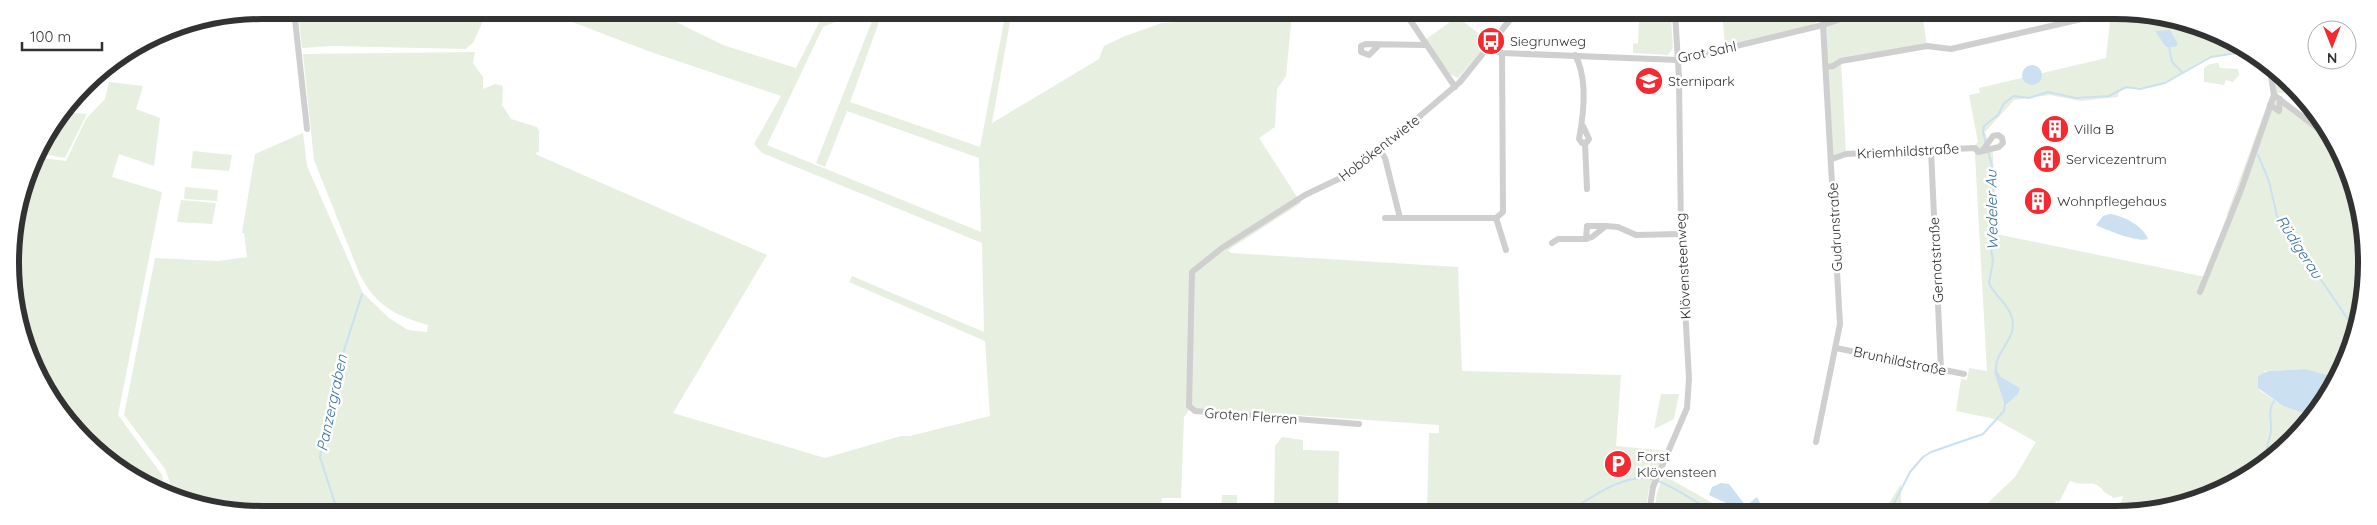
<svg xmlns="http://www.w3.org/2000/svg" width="2377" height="525" font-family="Quicksand,sans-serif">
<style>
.green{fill:#e7efe0;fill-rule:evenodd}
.water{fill:#cbe0f0}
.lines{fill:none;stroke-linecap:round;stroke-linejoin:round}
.stream{stroke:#cbe0f0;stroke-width:2}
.minor{stroke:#cfcfcf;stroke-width:6}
.labels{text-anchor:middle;stroke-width:5;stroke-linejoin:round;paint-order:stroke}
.poi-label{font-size:14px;fill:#323232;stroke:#fff;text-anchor:start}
.street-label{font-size:14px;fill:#323232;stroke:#fff}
.water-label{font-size:15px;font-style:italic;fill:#38719c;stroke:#fff}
.rim{fill:none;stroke:#323232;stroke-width:6}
</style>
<rect width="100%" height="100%" fill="#fff"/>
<g class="green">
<path d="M298 10H488L473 43 465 49 333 46 302 48Z"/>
<path d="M541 10H652L723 45 796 68 820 21 810 11H820L825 19 843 11H862L823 27 767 145 981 232 979 158 847 111 825 167 816 163 876 11H883L850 102 980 147 1006 11H1012L992 123 1099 59 1104 46 1125 36 1162 23 1199 21 1201 11H1338L1337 19 1292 14 1286 76 1277 89 1275 127 1259 138 1301 203 1228 250 1231 253 1458 267 1462 371 1621 375 1616 446 1669 451 1649 489 1645 513H1427L1429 433H1439V425L1193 408 1192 406 1184 417 1181 498H1162L1160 513H229L174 494 165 469 124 415 155 258 218 261 247 257 244 233H242L255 154 303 133 307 166 363 293 389 318 408 330 427 332 428 325C395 315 377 307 360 275L314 160 303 54 475 52 473 63 483 77V89L495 84 503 86 502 105 511 119 537 127 539 131V151L535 154 767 255 673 413 825 458 901 436H910L990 416 985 341 849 282 852 276 984 332 982 243 762 153 754 144 781 96 648 51Z"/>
<path d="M1722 12H1825L1823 17 1813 25 1725 45Z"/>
<path d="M1862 12H1922L1927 46 1841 61 1846 154 1832 159 1823 25Z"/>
<path d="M2111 12H2148L2241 44 2249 51C2236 53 2220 53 2207 59 2190 67 2174 80 2156 86 2143 90 2128 85 2119 92L2118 97 2080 101 2050 95 2014 100 1985 132 1993 154 1996 234 2206 277 2229 219 2227 214 2271 94 2269 68 2297 93H2275L2329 137 2358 197 2365 296 2338 378 2306 369 2265 371 2259 390 2283 406 2311 416 2293 441 2226 489 2147 513H2118L2123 496 2114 498 2104 492C2094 477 2087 488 2070 481L2059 502 2056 501 2053 508 2060 513H1977L2015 477 2036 442 1995 419 1956 411 1961 379 1967 380 1969 368 1987 371 1975 155V145L1978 142 1969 95 1980 93 1979 88 2106 58ZM1996 370 2001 377 2020 388 2015 397 2004 403Z"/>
<path d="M1457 17 1489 41 1458 78 1450 74 1425 40Z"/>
<path d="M1671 19 1673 48 1668 55 1633 53V44L1638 43 1639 22Z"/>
<path d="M2218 63 2220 68 2238 69 2239 75 2233 82 2226 80 2224 85 2204 82V68L2210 64Z"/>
<path d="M109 82 143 86 136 109 160 118 154 166 119 154 112 177 162 192 118 415 162 475 165 491 136 481 62 416 31 352 17 316 11 246 35 157 66 161 86 119 105 99Z"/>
<path d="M66 112 87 114 65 158 36 153Z"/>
<path d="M193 151 232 155 229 171 191 168Z"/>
<path d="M185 187 218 190 217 201 184 199Z"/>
<path d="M181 200 216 203 212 224 177 222Z"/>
<path d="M1661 394H1679L1674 419 1654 429Z"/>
<path d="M1282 437 1303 440V450L1339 451 1338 513H1274L1275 446Z"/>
<path d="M1663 475 1716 505 1738 513H1654L1657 493Z"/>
<path d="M1901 484V513H1883Z"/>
<path d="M1222 495H1237V513H1221Z"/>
</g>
<g class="water">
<path d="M2170 30 2178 44 2175 47H2166L2155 31Z"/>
<circle cx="2032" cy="75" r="10"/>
<path d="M2110 214C2124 216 2143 226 2148 239 2139 243 2106 230 2096 225L2103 216Z"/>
<path d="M1996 369 2001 377 2020 388 2018 394 2007 404 2004 403 1994 371Z"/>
<path d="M2306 369 2338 378 2311 416 2283 406 2258 388V376L2268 371Z"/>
<path d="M1721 483 1729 484 1746 506 1757 497 1763 509 1760 513H1744L1742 509 1732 511 1728 504 1709 495 1712 487Z"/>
</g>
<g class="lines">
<g class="stream">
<path d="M2169 47 2172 62 2182 72"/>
<path d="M1986 144 1983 132 1984 126 1998 115 2004 103 2014 96 2029 98 2048 92 2076 98 2109 96 2126 87 2140 89 2165 83 2211 57 2249 51"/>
<path d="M1988 151 1992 166 1994 201 1989 236 1993 261 1989 283C1994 295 2007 303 2011 315 2020 337 1995 350 1996 369"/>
<path d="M2258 155 2269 181 2277 216 2350 322 2354 331"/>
<path d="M2268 459C2265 448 2269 442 2271 432 2272 420 2267 411 2274 401"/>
<path d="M338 513 320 457 323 439 334 403 340 363 362 294"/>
<path d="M1566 513C1590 499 1624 471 1655 480 1677 487 1696 504 1717 513"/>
<path d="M1889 513 1910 472 1923 457 1931 452 1983 434 2004 411 2005 403"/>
</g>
<g class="minor">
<path d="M294 10 307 129"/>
<path d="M1404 11 1455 87"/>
<path d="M1379 45 1369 55 1361 52V46L1366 44 1425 45"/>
<path d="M1487 50 1502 53 1678 60 1823 25 1862 12"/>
<path d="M1575 55C1588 78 1584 113 1579 139L1582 143 1587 142 1589 139 1583 126"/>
<path d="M1826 67 1833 66 1841 61 1927 46 1951 49 2112 12"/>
<path d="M2274 95 2329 137"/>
<path d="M2270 105 2279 111 2280 99"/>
<path d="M1585 143 1587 189"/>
<path d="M1380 150 1385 158 1400 218H1496L1503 212 1502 53"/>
<path d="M1931 150 1941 370"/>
<path d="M1832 159 1846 154 1975 148 1978 152 1999 147 2003 143 2002 138 1998 135 1993 136 1983 150"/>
<path d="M1385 218H1400"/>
<path d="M1496 218 1506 250"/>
<path d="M1587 226H1606L1592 237 1586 239Z"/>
<path d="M1606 226 1618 227 1636 235 1681 234"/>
<path d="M1552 243 1558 239H1586"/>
<path d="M2200 292 2241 190 2274 95 2270 70"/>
<path d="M1836 348 1964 374"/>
<path d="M1359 424 1195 411 1189 406 1192 272 1222 248 1305 195 1351 173 1380 150 1460 82 1517 11"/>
<path d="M1816 442 1840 324 1823 25 1828 12"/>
<path d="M1649 513 1653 487 1687 408 1689 379 1681 234 1679 78 1675 12"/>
</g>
</g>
<defs>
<symbol id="bus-disc" viewBox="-11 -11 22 22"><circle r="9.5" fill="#f32a30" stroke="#fff"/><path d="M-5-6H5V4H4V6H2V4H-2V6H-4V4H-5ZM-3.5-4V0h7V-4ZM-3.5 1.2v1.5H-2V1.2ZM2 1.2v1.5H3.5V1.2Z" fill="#fff"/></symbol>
<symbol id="school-disc" viewBox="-11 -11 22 22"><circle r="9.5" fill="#f32a30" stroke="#fff"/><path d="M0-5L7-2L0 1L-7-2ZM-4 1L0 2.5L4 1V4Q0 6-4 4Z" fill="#fff"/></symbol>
<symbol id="building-disc" viewBox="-11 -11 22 22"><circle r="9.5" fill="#f32a30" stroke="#fff"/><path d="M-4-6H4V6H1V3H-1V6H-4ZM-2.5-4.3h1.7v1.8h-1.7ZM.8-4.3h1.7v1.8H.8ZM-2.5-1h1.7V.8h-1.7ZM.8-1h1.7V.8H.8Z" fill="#fff"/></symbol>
<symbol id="parking-disc" viewBox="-11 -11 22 22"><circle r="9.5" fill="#f32a30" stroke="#fff"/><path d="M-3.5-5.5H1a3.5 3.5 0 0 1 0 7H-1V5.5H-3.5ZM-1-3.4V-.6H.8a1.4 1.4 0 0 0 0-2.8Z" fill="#fff"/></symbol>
</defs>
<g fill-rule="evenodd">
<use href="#bus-disc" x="1475" y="25" width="32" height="32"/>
<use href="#school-disc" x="1633" y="65" width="32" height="32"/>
<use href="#building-disc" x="2039" y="113" width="32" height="32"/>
<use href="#building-disc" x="2031" y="143" width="32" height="32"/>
<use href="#building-disc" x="2022" y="185" width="32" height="32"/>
<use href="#parking-disc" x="1602" y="448" width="32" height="32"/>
</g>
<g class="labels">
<g class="poi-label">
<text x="1510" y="46">Siegrunweg</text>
<text x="1668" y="86">Sternipark</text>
<text x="2074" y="134">Villa B</text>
<text x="2066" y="164">Servicezentrum</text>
<text x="2057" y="206">Wohnpflegehaus</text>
<text x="1637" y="461">Forst<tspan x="1637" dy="16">Klövensteen</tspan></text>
</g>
<g class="street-label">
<text transform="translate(1707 52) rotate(-12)" y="5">Grot Sahl</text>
<text transform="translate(1379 148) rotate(-38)" y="5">Hobökentwiete</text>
<text transform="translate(1908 151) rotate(-3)" y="5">Kriemhildstraße</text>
<text transform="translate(1835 227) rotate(-93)" y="5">Gudrunstraße</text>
<text transform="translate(1936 260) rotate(-93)" y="5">Gernotstraße</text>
<text transform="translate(1683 266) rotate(-93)" y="5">Klövensteenweg</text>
<text transform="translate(1900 361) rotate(12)" y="5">Brunhildstraße</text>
<text transform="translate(1251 416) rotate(4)" y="5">Groten Flerren</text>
</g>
<g class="water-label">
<text transform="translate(1992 210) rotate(-91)" y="5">Wedeler Au</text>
<text transform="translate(2299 247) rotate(57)" y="5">Rüdigerau</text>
<text transform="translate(332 403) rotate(-78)" y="5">Panzergraben</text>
</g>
</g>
<path d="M0 0H2377V525H0ZM262 19H2115A243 243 0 0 1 2358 262V263A243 243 0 0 1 2115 506H262A243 243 0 0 1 19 263V262A243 243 0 0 1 262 19Z" fill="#fff" fill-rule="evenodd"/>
<path class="rim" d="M262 19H2115A243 243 0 0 1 2358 262V263A243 243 0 0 1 2115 506H262A243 243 0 0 1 19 263V262A243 243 0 0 1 262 19Z"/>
<g transform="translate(2332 45) rotate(180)"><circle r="24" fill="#ffffff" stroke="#adadad"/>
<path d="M0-4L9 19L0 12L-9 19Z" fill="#f32a30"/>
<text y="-8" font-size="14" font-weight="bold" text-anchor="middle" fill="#323232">N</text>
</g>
<path d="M22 42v8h80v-8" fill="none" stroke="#323232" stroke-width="2.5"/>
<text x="30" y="42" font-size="15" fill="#323232" stroke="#ffffff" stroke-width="4" paint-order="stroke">100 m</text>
</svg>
